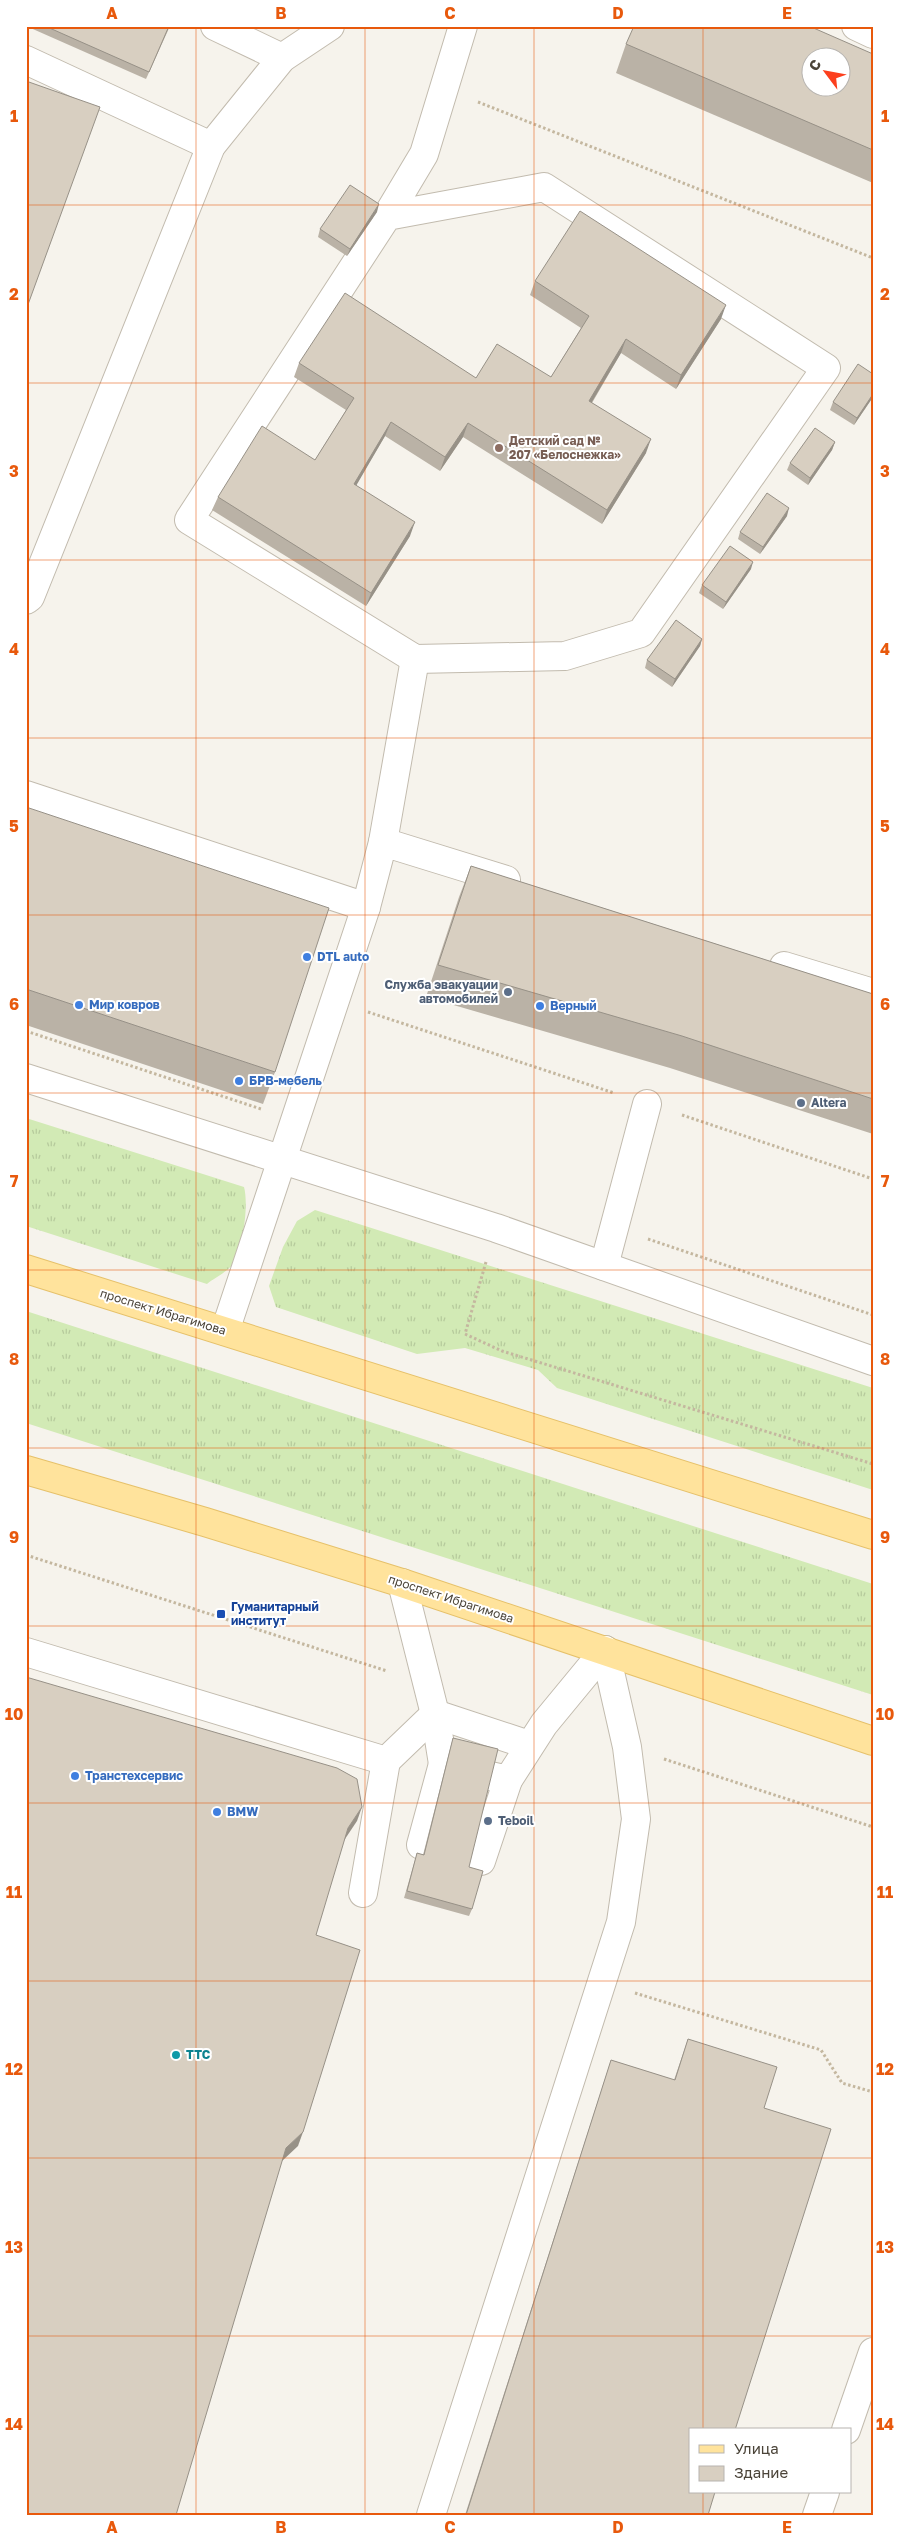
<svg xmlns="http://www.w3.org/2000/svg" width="899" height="2541" font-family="'Golos Text',sans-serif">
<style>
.grass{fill:url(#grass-tufts)}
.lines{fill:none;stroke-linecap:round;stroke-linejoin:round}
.minor-casing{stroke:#c2bbae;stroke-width:30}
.major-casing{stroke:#e6c16a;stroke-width:30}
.path{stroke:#c4b79f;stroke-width:3;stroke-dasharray:2.5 2.5;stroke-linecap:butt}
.minor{stroke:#fff;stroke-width:28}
.major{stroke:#ffe39c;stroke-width:28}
.wall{fill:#bab2a6}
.shaded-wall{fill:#979187}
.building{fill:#d8cfc1;stroke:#979187;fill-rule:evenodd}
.grid{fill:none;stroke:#e8590c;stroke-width:1;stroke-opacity:0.55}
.education-dot{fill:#8d6e63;stroke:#fff;stroke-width:2}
.shop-dot{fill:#3f7fe0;stroke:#fff;stroke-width:2}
.service-dot{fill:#5c6f8a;stroke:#fff;stroke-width:2}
.transit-dot{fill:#1a4fb4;stroke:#fff;stroke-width:2}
.culture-dot{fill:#0f9aa8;stroke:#fff;stroke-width:2}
.labels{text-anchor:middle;stroke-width:4;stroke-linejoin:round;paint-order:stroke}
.education-label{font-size:12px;font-weight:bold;fill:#785e54;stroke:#fff;text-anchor:start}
.shop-label{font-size:12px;font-weight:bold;fill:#366cbe;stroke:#fff;text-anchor:start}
.service-label{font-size:12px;font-weight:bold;fill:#4e5e75;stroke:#fff;text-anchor:start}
.street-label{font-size:12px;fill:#4b4439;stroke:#fff}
.transit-label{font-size:12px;font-weight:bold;fill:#164399;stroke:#fff;text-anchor:start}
.culture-label{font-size:12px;font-weight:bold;fill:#0d838f;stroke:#fff;text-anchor:start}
.neatline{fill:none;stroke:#e8590c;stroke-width:2}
.grid-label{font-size:16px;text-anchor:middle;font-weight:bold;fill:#e8590c}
</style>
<defs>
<pattern id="grass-tufts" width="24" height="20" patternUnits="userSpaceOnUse" patternTransform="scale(1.25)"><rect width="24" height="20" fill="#d2eab5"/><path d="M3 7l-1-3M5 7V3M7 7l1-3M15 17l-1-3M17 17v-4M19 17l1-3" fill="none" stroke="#b6ca9c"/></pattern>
</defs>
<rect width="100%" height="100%" fill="#f6f3ec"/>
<g class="grass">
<path d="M26 1118 244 1187C249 1205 243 1249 232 1265 227 1272 214 1278 207 1284L26 1226Z"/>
<path d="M315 1210 873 1388V1490L557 1388 538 1370 465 1348 417 1354 276 1307 269 1286 283 1247 297 1221Z"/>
<path d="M26 1311 873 1584V1695L26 1423Z"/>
</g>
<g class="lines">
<defs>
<g id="minor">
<path d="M215 26 282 58"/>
<path d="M856 26 873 34"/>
<path d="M26 60 211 146"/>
<path d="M387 216 544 187 826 368 641 633 565 656 415 659 189 520 387 216 424 154 463 26"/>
<path d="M26 600 30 597 211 146 282 58 330 26"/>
<path d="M26 795 366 907"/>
<path d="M383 842 415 659"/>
<path d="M784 966 873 993"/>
<path d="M26 1078 496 1228 873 1361"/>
<path d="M604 1266 647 1104"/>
<path d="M225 1331 366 907 383 842 506 880"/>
<path d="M402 1583 435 1714 443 1764H446"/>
<path d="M26 1652 386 1761 435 1714 529 1745"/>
<path d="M490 1776 508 1780 544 1724 605 1650"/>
<path d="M425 1846 421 1845 443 1764"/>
<path d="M470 1858 481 1861 508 1780"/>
<path d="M363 1893 386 1761"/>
<path d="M846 2430 873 2352"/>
<path d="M431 2515 621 1922 636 1819 627 1747 605 1650"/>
<path d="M817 2515 825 2492"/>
</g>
<g id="major">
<path d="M26 1269 873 1535"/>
<path d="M26 1470 205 1522 402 1583 873 1741"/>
</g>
</defs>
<use href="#minor" class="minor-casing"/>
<use href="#major" class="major-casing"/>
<g class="path">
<path d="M478 102 873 258"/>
<path d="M368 1012 614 1093"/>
<path d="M26 1031 261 1109"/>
<path d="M682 1115 873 1179"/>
<path d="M648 1239 873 1315"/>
<path d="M486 1262 465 1334 502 1351 873 1464"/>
<path d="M26 1555 387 1671"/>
<path d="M664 1759 873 1827"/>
<path d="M635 1993 821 2050 842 2083 873 2092"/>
</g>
<use href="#minor" class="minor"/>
<use href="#major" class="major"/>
</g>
<g class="wall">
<path d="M26 26H170L146 79Z"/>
<path d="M626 44 873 54V183L616 73Z"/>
<path d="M377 212 347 256 318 237 320 229Z"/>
<path d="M535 281 721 319 676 389 621 353 592 403 646 453 602 524 463 437 440 471 385 436 356 485 410 536 366 606 212 510 218 497 315 460 346 410 294 377 299 363 476 378 551 377 581 328 530 295Z"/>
<path d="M873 374V397L854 425 830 410 833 402Z"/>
<path d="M835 442 832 450 808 485 787 470 790 463Z"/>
<path d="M787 516 760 554 738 539 740 532Z"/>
<path d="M751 569 723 609 699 593 702 585Z"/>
<path d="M702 639 700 646 672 687 645 668 647 660Z"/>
<path d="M26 807 275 1072 263 1104 26 1025Z"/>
<path d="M471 866 873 994V1134L670 1068 426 997 459 897Z"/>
<path d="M453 1738 469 1867 472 1909 469 1916 404 1898 417 1853 423 1855 451 1745Z"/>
<path d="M688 2039 708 2515H465L611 2060 674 2080Z"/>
</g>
<g class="shaded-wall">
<path d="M379 204 377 212 347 256 350 249Z"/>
<path d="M726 305 721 319 676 389 681 375Z"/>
<path d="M626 339 621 353 584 415 589 401Z"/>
<path d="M873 394V397L854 425 857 418Z"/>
<path d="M391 422 385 436 349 498 354 484Z"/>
<path d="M468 423 463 437 440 471 445 457Z"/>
<path d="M651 439 646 453 602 524 607 510Z"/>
<path d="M835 442 832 450 808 485 810 478Z"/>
<path d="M789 508 787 516 760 554 763 547Z"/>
<path d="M415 522 410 536 366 606 371 593Z"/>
<path d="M753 562 751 569 723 609 726 602Z"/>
<path d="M702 639 700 646 672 687 675 679Z"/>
<path d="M362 1807 357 1821 343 1842 348 1828Z"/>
<path d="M303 2132 298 2146 281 2162 286 2148Z"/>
</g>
<g class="building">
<path d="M45 26H169L149 72Z"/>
<path d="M634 26H809L873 54V150L626 44ZM812 58H842V88H812Z"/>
<path d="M26 81 100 107 26 310Z"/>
<path d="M350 185 379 204 350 249 320 229Z"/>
<path d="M580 211 726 305 681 375 626 339 589 401 651 439 607 510 468 423 445 457 391 422 354 484 415 522 371 593 218 497 262 426 315 460 354 398 299 363 345 293 476 378 497 344 551 377 589 316 535 281Z"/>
<path d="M858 364 873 374V394L857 418 833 402Z"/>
<path d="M815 428 835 442 810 478 790 463Z"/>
<path d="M767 493 789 508 763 547 740 532Z"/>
<path d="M730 546 753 562 726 602 702 585Z"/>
<path d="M676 620 702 639 675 679 647 660Z"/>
<path d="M26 807 329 908 275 1072 26 989Z"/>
<path d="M471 866 873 994V1099L682 1036 438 965Z"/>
<path d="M26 1677 337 1768 357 1779 362 1807 348 1828 316 1935 360 1950 303 2132 286 2148 176 2515H26Z"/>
<path d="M453 1738 498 1749 469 1867 483 1871 472 1909 407 1891 417 1853 424 1855Z"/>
<path d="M688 2039 777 2067 764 2108 831 2129 735 2430H690V2492H715L708 2515H466L611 2060 675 2080Z"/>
</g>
<path class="grid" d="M196 26V2515M365 26V2515M534 26V2515M703 26V2430M26 205H873M26 383H873M26 560H873M26 738H873M26 915H873M26 1093H873M26 1270H873M26 1448H873M26 1626H873M26 1803H873M26 1981H873M26 2158H873M26 2336H873M703 2492V2515"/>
<circle class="education-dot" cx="499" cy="448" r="5"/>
<g class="shop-dot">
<circle cx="307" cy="957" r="5"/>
<circle cx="79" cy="1005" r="5"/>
<circle cx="540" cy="1006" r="5"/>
<circle cx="239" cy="1081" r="5"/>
<circle cx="75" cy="1776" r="5"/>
<circle cx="217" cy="1812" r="5"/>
</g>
<g class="service-dot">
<circle cx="508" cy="992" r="5"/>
<circle cx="801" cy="1103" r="5"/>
<circle cx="488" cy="1821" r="5"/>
</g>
<rect class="transit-dot" x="216" y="1609" width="10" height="10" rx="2.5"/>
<circle class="culture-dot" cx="176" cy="2055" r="5"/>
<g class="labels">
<g class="education-label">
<text x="509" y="445">Детский сад №<tspan x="509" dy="14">207 «Белоснежка»</tspan></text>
</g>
<g class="shop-label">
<text x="317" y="961">DTL auto</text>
<text x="89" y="1009">Мир ковров</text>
<text x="550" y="1010">Верный</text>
<text x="249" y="1085">БРВ-мебель</text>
<text x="85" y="1780">Транстехсервис</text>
<text x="227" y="1816">BMW</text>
</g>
<g class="service-label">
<text x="498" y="989" text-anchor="end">Служба эвакуации<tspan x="498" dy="14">автомобилей</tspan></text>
<text x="811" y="1107">Altera</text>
<text x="498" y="1825">Teboil</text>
</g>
<g class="street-label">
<text transform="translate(163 1312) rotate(17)" y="4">проспект Ибрагимова</text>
<text transform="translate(451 1599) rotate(18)" y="4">проспект Ибрагимова</text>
</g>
<g class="transit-label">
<text x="231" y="1611">Гуманитарный<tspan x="231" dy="14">институт</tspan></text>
</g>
<g class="culture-label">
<text x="186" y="2059">ТТС</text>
</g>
</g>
<rect width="899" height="2541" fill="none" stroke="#ffffff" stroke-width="55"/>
<rect x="689" y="2428" width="162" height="65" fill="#ffffff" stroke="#b7b4b0"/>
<rect x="699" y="2445" width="25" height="8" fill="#ffe39c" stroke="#b7b4b0"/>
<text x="734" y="2454" font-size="15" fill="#4b4439">Улица</text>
<rect x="699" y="2466" width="25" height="15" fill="#d8cfc1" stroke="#b7b4b0"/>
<text x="734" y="2478" font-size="15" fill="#4b4439">Здание</text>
<g transform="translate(826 72) rotate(302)"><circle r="24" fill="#ffffff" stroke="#b7b4b0"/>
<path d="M0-4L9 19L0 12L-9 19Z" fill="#fc3f1d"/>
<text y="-8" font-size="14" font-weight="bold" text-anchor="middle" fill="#4b4439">С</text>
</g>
<rect x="28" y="28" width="844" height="2486" class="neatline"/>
<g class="grid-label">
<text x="112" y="19">A</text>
<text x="281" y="19">B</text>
<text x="450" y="19">C</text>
<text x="618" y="19">D</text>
<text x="787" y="19">E</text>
<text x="14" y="122">1</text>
<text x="885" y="122">1</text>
<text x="14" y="300">2</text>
<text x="885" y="300">2</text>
<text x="14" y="477">3</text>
<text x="885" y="477">3</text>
<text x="14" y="655">4</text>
<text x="885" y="655">4</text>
<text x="14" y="832">5</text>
<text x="885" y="832">5</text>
<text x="14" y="1010">6</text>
<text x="885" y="1010">6</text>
<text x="14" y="1187">7</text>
<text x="885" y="1187">7</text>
<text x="14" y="1365">8</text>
<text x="885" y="1365">8</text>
<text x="14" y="1543">9</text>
<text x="885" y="1543">9</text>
<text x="14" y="1720">10</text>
<text x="885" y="1720">10</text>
<text x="14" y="1898">11</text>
<text x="885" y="1898">11</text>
<text x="14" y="2075">12</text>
<text x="885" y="2075">12</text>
<text x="14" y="2253">13</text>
<text x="885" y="2253">13</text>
<text x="14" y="2430">14</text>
<text x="885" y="2430">14</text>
<text x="112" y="2533">A</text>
<text x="281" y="2533">B</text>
<text x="450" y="2533">C</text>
<text x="618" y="2533">D</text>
<text x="787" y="2533">E</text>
</g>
</svg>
